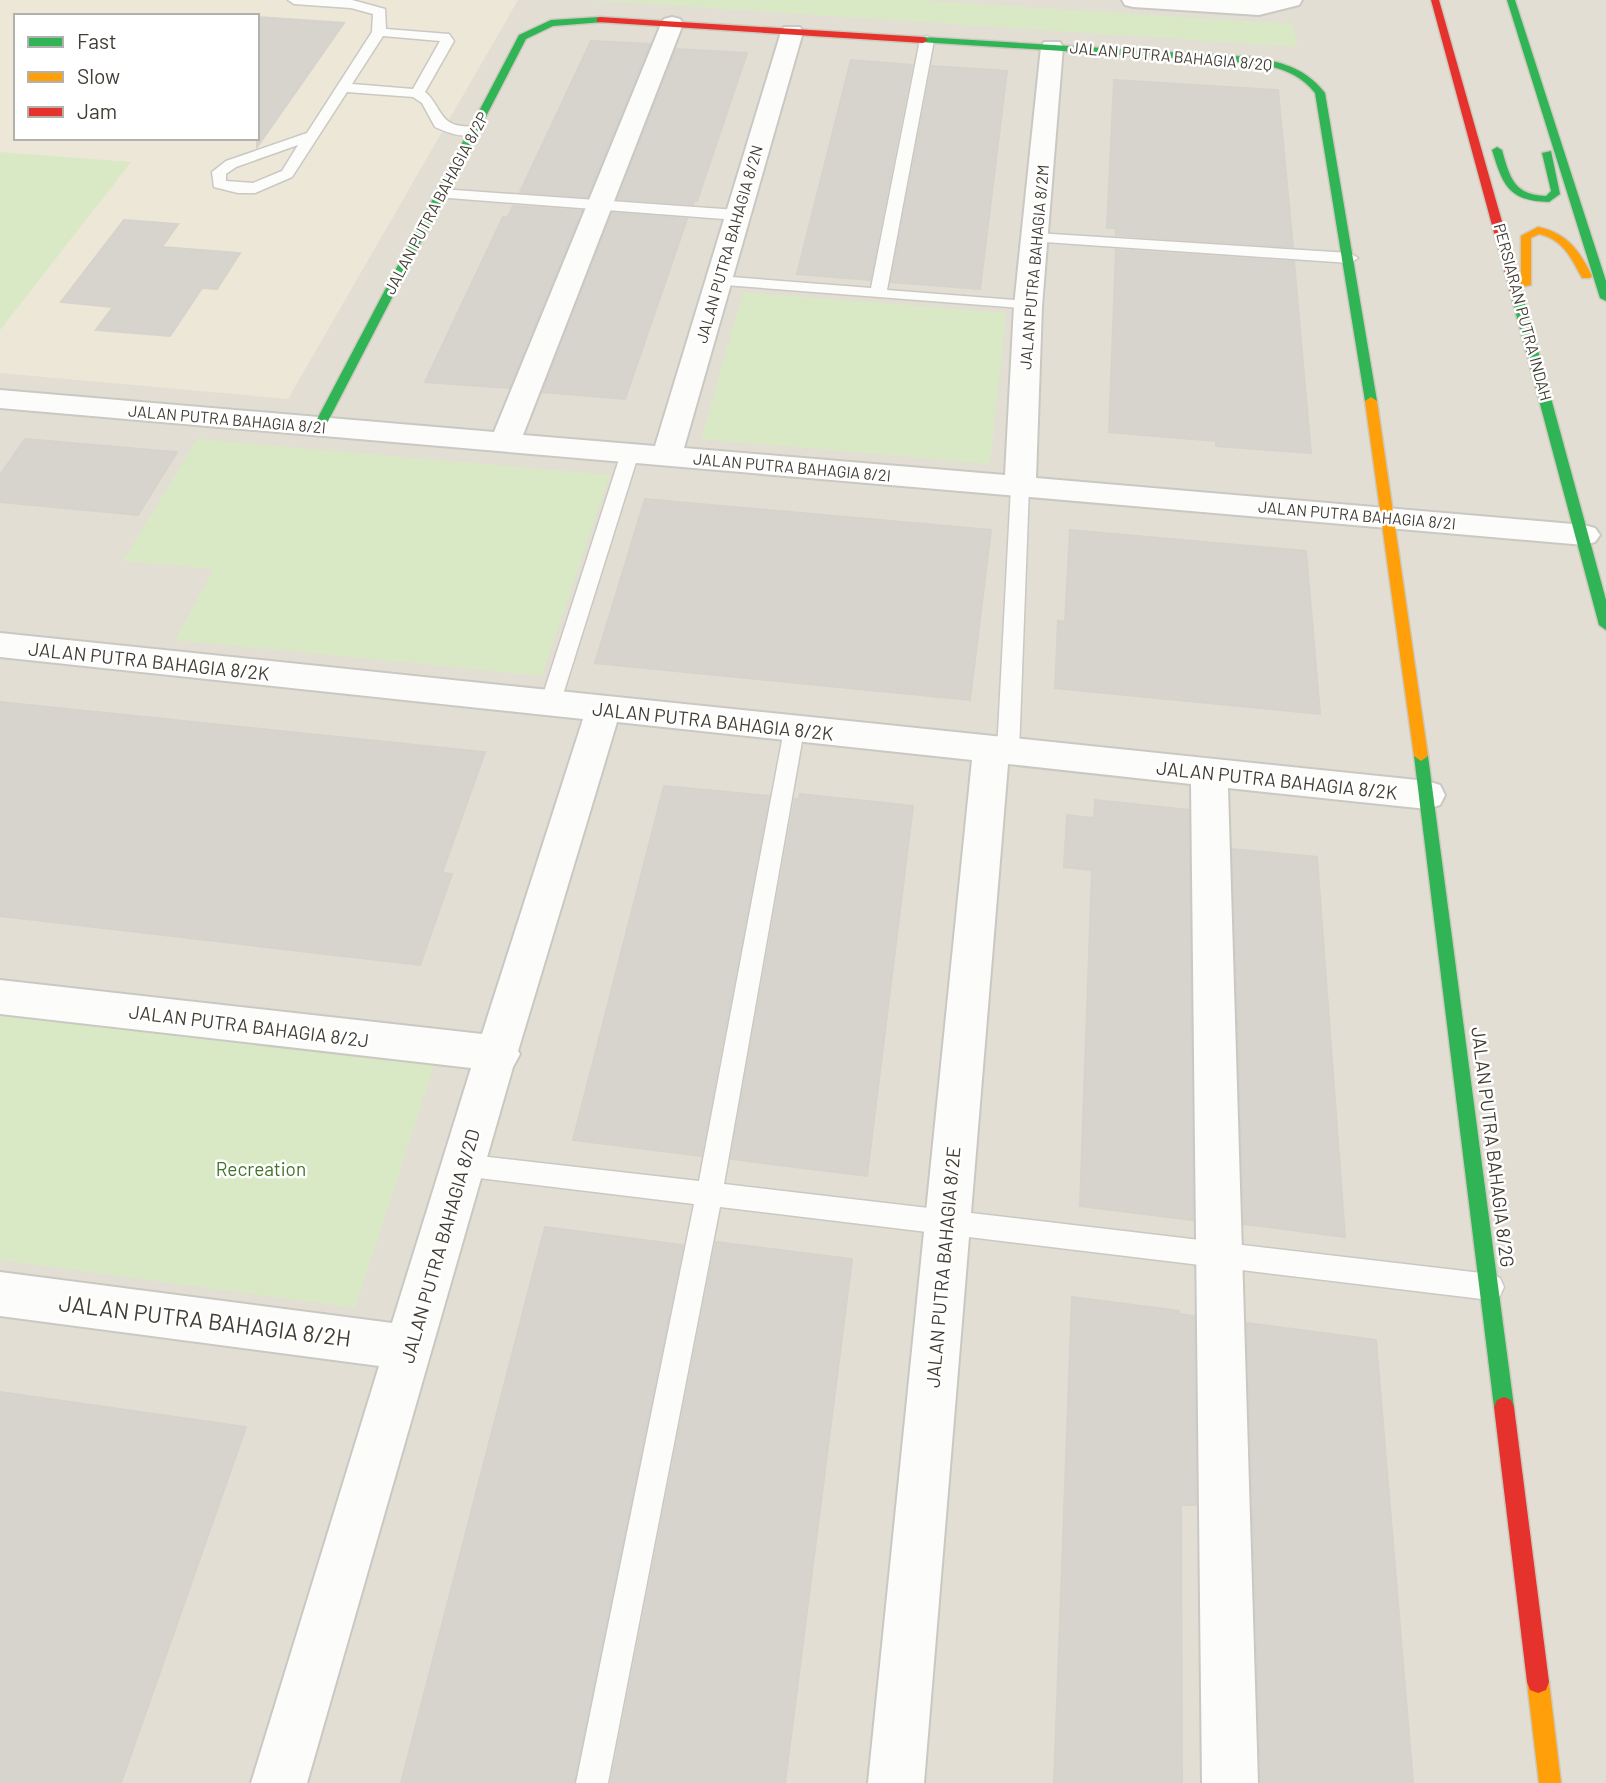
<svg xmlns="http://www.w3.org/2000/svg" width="1606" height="1783" font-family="Barlow,sans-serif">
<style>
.residential{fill:#e2ded3;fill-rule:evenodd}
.education{fill:#ece7d7;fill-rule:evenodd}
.green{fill:#dae9c5}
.building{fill:#d7d4ce;stroke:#d6d3cc;stroke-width:2}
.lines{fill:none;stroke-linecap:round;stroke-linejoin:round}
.lane-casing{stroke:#cac8c2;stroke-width:3}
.street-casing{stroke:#cac8c2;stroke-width:4}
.fast-casing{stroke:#cdc9bd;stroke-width:3}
.slow-casing{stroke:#cdc9bd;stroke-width:3}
.jam-casing{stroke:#cdc9bd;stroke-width:3}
.lane{fill:#fcfcfb;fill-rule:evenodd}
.street{fill:#fcfcfb;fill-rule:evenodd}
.fast{fill:#30b455;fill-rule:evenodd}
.slow{fill:#ff9f0a;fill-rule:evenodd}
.jam{fill:#e5322d;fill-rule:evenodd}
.labels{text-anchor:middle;stroke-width:5;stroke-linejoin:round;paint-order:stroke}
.far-street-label{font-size:16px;fill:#423d33;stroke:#fff}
.street-label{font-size:19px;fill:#423d33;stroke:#fff}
.park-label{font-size:19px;fill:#417327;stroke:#fff}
.near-street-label{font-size:23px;fill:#423d33;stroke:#fff}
</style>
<rect width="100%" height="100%" fill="#eeece6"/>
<path class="residential" d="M0 0H1606V1783H0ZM16 16H257V138H16Z"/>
<path class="education" d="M0 0H518L288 399 0 373ZM16 16H257V138H16Z"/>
<g class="green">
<path d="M589 0H915L1293 24 1297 47Z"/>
<path d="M0 152 131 162 0 330Z"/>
<path d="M743 292 1006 313 990 464 701 439Z"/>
<path d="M197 439 610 475 542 676 175 640 214 569 123 561Z"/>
<path d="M0 1010 435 1063 355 1308 0 1260Z"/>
</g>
<g class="building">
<path d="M257 17 344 23 257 147Z"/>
<path d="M591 41 650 44 587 197 520 192Z"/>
<path d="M676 49 747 53 697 201 694 200 693 204 618 199Z"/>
<path d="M851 60 912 65 870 280 797 274Z"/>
<path d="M932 66 1007 71 980 289 891 282Z"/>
<path d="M1114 80 1278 90 1293 247 1116 235V228H1107Z"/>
<path d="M513 206 582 211 509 388 425 382 503 217 507 218Z"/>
<path d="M612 213 687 219 625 399 542 392Z"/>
<path d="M124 220 178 224 162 247 240 253 217 289 202 288 170 336 96 330 113 307 61 302Z"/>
<path d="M1116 250 1294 262 1311 453 1216 446V441L1109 432Z"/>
<path d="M25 439 177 452 138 515 0 502V475Z"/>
<path d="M645 499 991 530 970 700 595 663Z"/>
<path d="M1070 530 1306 551 1320 714 1055 688 1058 621 1065 622Z"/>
<path d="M0 702 485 752 442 873 452 874 420 965 0 916Z"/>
<path d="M664 786 769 796 701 1156 573 1140Z"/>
<path d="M800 794 913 806 867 1176 731 1159 795 799H799Z"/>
<path d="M1095 800 1189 810 1193 1220 1080 1206 1092 870 1064 867 1067 815 1094 818Z"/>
<path d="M1232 849 1317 857 1345 1237 1244 1224Z"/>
<path d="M545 1227 683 1245 574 1783H401Z"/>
<path d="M716 1242 852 1259 785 1783H611Z"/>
<path d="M1072 1297 1179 1311V1314L1194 1316 1196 1505H1181L1182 1783H1054Z"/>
<path d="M1247 1323 1376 1340 1413 1783H1261Z"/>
<path d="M0 1392 246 1427 121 1783H0Z"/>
</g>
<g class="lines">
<defs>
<g id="lane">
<path d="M288 0H352L385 9 386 29 449 34 454 41 425 92C437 101 440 121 456 125 463 127 471 126 479 128L481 131C469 141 448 133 435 127L422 103 413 97 347 92 292 177 255 193H238L214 187 212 172 226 161 307 133 372 32 373 14 351 8 294 4ZM383 36 440 41 413 89 352 84ZM298 145 282 171 253 183 226 181V174L236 167Z"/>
<path d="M927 36 934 40 887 290 1028 301 1036 306 1034 309 712 284 710 281 712 278 718 276 871 288 920 40Z"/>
<path d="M441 189 737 210 745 215 737 220 436 197 433 194Z"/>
<path d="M1036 233 1350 253 1358 258 1350 263 1030 241 1028 238Z"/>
<path d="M630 447 639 453 560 704 557 709 550 711 543 709 540 704 621 453Z"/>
<path d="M1020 481 1029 487 1019 752 1016 758 1008 760 1000 758 997 752 1011 487Z"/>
<path d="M794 722 801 725 804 730 724 1184 1490 1274 1500 1278 1504 1287 1500 1296 1490 1300 720 1207 608 1783H576L694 1204 462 1176 453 1173 449 1165 453 1157 462 1154 699 1181 784 730 787 725Z"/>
</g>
<g id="street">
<path d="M1122 0H1302L1299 5 1259 15 1133 7 1125 5Z"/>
<path d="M672 17 680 19 683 24 523 435 655 446 781 32 784 27H800L803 32 684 448 1005 475 1014 306 1041 47 1044 42H1060L1063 47 1042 306 1036 478 1584 525 1595 528 1600 535 1595 542 1584 545 0 408V390L494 432 661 24 664 19Z"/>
<path d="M0 633 1427 781 1440 785 1445 795 1440 805 1427 809 1228 788 1258 1783H1202L1191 784 1008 764 924 1783H868L972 760 617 722 518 1051 520 1054 513 1067 307 1783H251L379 1366 0 1316V1272L392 1323 471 1068 0 1014V980L482 1034 583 719 0 657Z"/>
</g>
<g id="fast">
<path d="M1507 0H1515L1606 281V301L1600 298Z"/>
<path d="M600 17 603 18V22L553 26 526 39 325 427 323 430H315L313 427 519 35 551 20Z"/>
<path d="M923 37 1250 57C1280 61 1306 68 1325 93L1377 401 1375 404H1367L1365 401 1315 93C1298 72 1276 66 1250 63L920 42 918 40Z"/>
<path d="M1497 147 1502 150C1510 178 1514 195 1546 196L1551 191 1542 153 1551 151 1560 194 1549 202C1509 201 1503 186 1492 150Z"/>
<path d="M1518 296 1524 299 1606 600V630L1599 625 1512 299Z"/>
<path d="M1421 751 1428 756 1514 1407 1511 1414 1504 1417 1497 1414 1494 1407 1414 756Z"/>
</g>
<g id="slow">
<path d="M1538 227C1567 233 1579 250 1592 276L1590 278H1582C1571 258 1564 240 1539 234L1531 238V285L1521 287V236Z"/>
<path d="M1371 397 1377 401 1428 756 1421 761 1414 756 1365 401Z"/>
<path d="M1538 1671 1546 1674 1549 1682 1561 1783H1539L1527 1682 1530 1674Z"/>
</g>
<g id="jam">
<path d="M1431 0H1439L1524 299 1522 301 1512 299Z"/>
<path d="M600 17 923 37 928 40 923 43 597 22V18Z"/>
<path d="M1504 1397 1511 1400 1514 1407 1549 1682 1546 1690 1538 1693 1530 1690 1527 1682 1494 1407 1497 1400Z"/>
</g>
</defs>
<use href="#lane" class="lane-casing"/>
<use href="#street" class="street-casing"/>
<use href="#fast" class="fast-casing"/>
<use href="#slow" class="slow-casing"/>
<use href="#jam" class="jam-casing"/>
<use href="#lane" class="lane"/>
<use href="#street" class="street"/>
<use href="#fast" class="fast"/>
<use href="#slow" class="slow"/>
<use href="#jam" class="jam"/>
</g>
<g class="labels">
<g class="far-street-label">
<text transform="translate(1171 56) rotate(5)" y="6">JALAN PUTRA BAHAGIA 8/2Q</text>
<text transform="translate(436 203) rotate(-62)" y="6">JALAN PUTRA BAHAGIA 8/2P</text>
<text transform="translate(729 244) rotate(-74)" y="6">JALAN PUTRA BAHAGIA 8/2N</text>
<text transform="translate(1034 267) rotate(-85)" y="6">JALAN PUTRA BAHAGIA 8/2M</text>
<text transform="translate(1523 312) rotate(75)" y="6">PERSIARAN PUTRA INDAH</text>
<text transform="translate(227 419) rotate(5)" y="6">JALAN PUTRA BAHAGIA 8/2I</text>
<text transform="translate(792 467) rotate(5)" y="6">JALAN PUTRA BAHAGIA 8/2I</text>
<text transform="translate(1357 515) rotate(5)" y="6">JALAN PUTRA BAHAGIA 8/2I</text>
</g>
<g class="street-label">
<text transform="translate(149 661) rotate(6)" y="7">JALAN PUTRA BAHAGIA 8/2K</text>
<text transform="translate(713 721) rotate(6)" y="7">JALAN PUTRA BAHAGIA 8/2K</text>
<text transform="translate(1277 780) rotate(6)" y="7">JALAN PUTRA BAHAGIA 8/2K</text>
<text transform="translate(249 1026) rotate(7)" y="7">JALAN PUTRA BAHAGIA 8/2J</text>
<text transform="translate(1493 1147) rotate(83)" y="7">JALAN PUTRA BAHAGIA 8/2G</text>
<text transform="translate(440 1246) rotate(-74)" y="7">JALAN PUTRA BAHAGIA 8/2D</text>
<text transform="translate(943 1267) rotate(-85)" y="7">JALAN PUTRA BAHAGIA 8/2E</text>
</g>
<g class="park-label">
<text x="261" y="1176">Recreation</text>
</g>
<g class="near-street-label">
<text transform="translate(205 1321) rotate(7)" y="8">JALAN PUTRA BAHAGIA 8/2H</text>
</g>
</g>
<rect x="14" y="14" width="245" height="126" fill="#ffffff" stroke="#b3b1ad" stroke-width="2"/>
<rect x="28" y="37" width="35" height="10" fill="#30b455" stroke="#b3b1ad" stroke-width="2"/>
<text x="77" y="49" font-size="21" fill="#423d33">Fast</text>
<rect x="28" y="72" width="35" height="10" fill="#ff9f0a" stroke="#b3b1ad" stroke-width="2"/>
<text x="77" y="84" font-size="21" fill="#423d33">Slow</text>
<rect x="28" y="107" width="35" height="10" fill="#e5322d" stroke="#b3b1ad" stroke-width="2"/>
<text x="77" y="119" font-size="21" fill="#423d33">Jam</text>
</svg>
